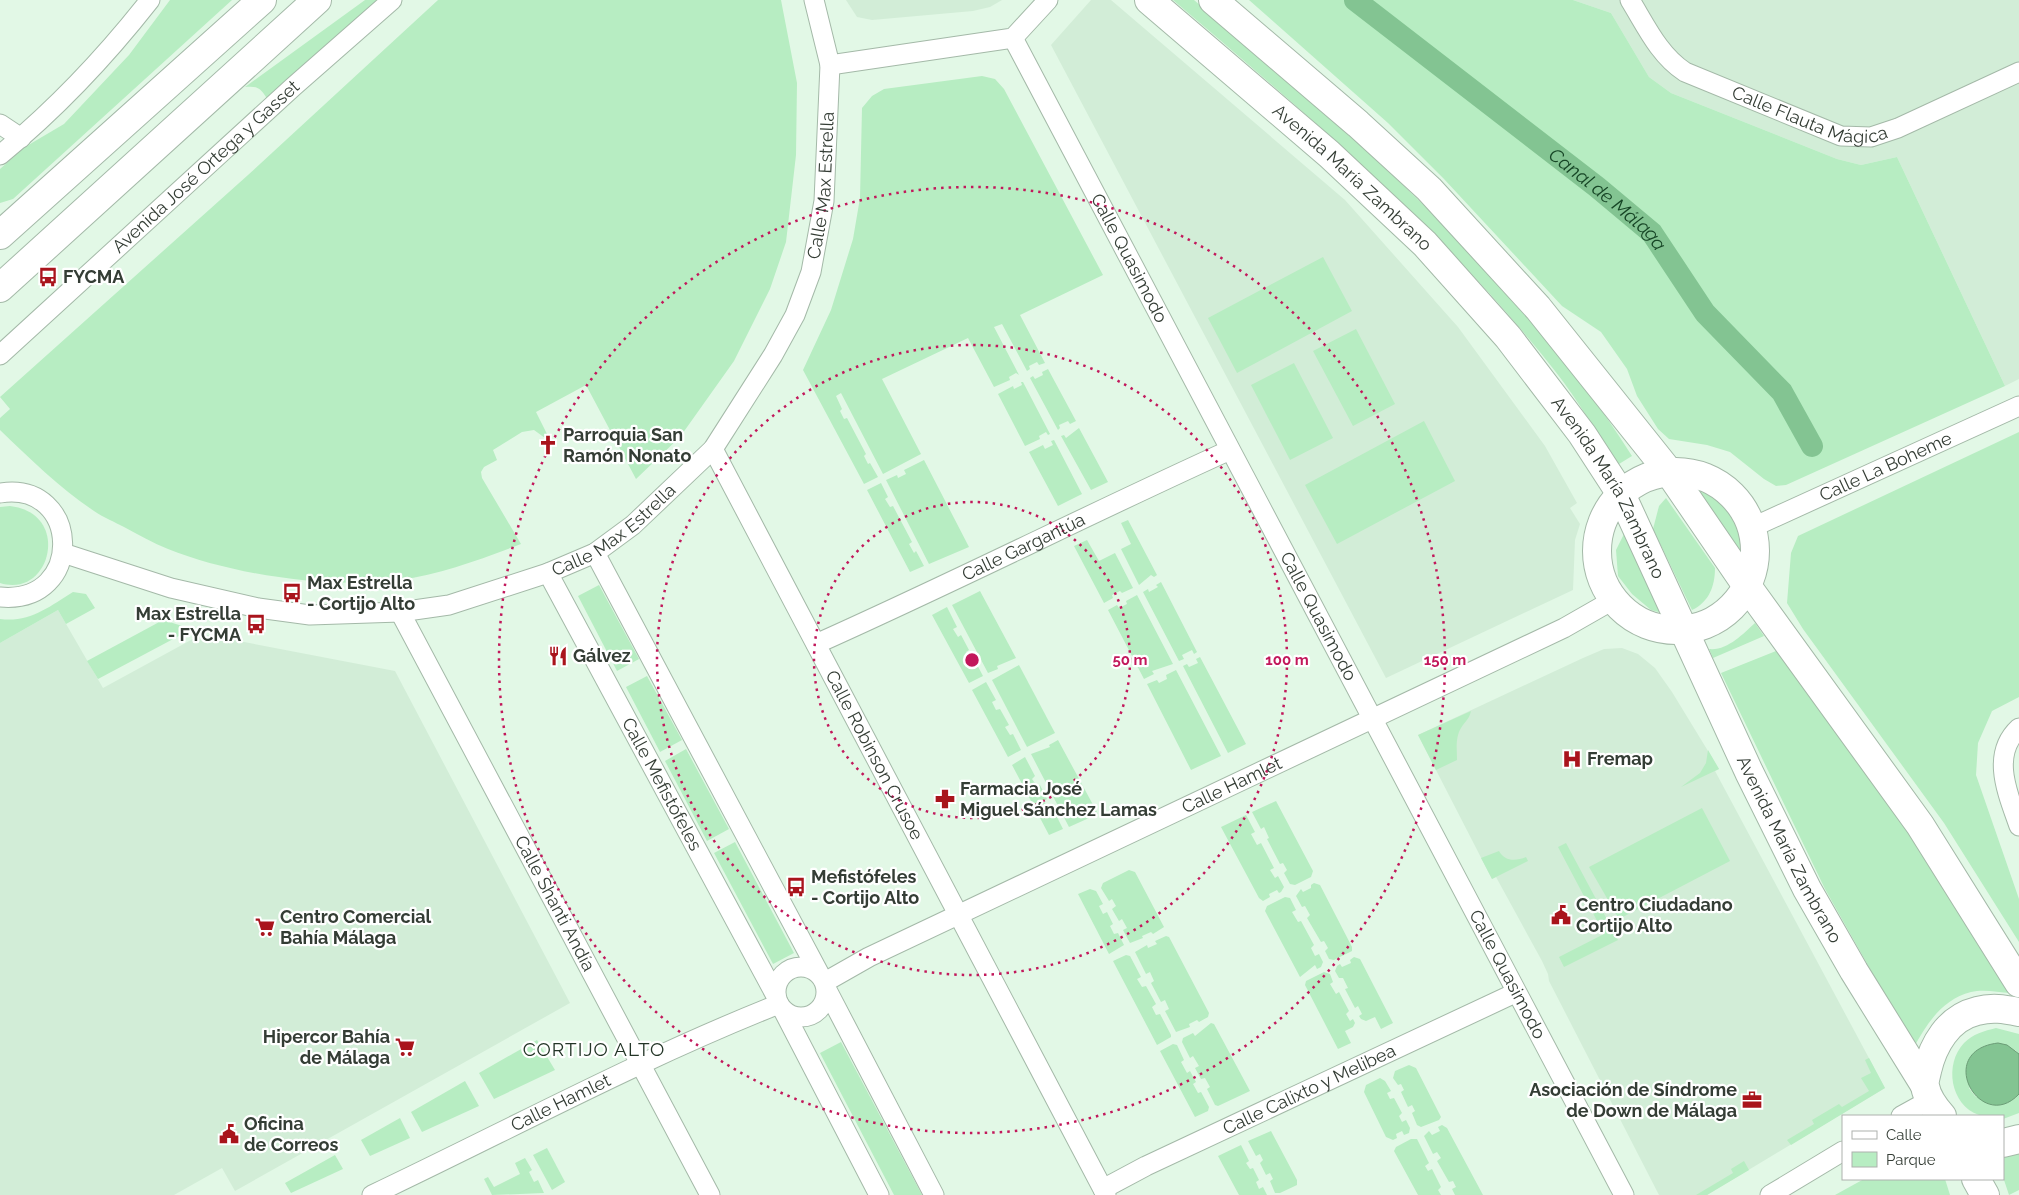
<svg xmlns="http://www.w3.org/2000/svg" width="2019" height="1195" font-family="Raleway,sans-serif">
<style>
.built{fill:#d2edd7}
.green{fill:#b7edc2}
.water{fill:#83c492;stroke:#6b9c76}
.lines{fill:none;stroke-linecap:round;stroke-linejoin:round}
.canal{stroke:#83c492;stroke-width:22}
.street-casing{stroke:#a4b9a8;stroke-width:21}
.primary-casing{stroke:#a4b9a8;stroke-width:30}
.street{stroke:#fff;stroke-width:19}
.primary{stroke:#fff;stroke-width:28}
.ring{fill:none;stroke:#c2185b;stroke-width:2.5;stroke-dasharray:2.5 5}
.labels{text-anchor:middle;stroke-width:4.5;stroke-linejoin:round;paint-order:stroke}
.street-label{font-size:18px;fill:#343d35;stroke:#fff}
.poi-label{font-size:18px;font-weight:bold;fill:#343d35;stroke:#fff;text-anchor:start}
.water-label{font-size:19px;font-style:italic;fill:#174626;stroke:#fff}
.neighbourhood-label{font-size:19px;letter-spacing:1px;fill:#233527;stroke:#fff}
.centre{fill:#c2185b;stroke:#fff;stroke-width:2.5}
.ring-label{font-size:15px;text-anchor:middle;font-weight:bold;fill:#c2185b;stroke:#fff;stroke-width:4.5;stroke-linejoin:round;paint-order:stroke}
</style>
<rect width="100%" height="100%" fill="#e2f8e6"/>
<g class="built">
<path d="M846 0H1002L990 7 973 11 872 20 857 17Z"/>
<path d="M1091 0H1111L1345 200 1458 327 1545 446 1577 503 1570 508 1580 524 1575 540 1573 590 1386 678 1051 45Z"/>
<path d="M1573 0H2019V379L2005 386 1897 157 1861 165 1837 159 1671 93 1649 77 1611 13Z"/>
<path d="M58 610 103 688 202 634 395 671 570 1003 235 1191 222 1168 174 1195H0V643Z"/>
<path d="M1622 648 1638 654 1655 668 1672 692 1719 769 1715 771 1885 1088 1707 1195H1659L1549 981 1548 974 1542 961 1496 877 1492 879 1418 735 1583 658 1604 649Z"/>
</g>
<g class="green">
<path d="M170 0H232L13 199 0 203V169L25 147 64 124 129 55Z"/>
<path d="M365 0H382L263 108 266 97C260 87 256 86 245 87Z"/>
<path d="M438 0H781L797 83 796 155 786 242 770 289 734 361 680 437 636 479 586 385 536 412 548 436 545 438 534 430 522 432 493 450 497 460 484 467 481 472 482 478 521 544C481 559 442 574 399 580 330 589 233 575 168 549 153 543 139 535 124 527 115 522 104 518 94 511 60 488 30 459 0 430V418L10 409 0 397 248 175Z"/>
<path d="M1173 0H1194C1354 137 1519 276 1632 456L1619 464C1597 434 1578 400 1555 371 1445 231 1308 115 1173 0Z"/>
<path d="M1249 0H1573L1611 13 1649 77 1671 93 1837 159 1861 165 1897 157 2005 386 1786 485 1776 486 1764 479 1730 452 1707 445 1669 439 1658 429 1637 396 1627 369 1601 332 1562 306 1444 179 1388 123Z"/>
<path d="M982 76 995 79 1004 89 1103 275 1020 315 1045 363 1039 365 1037 362 1029 366 1030 369 1027 371 1002 324 994 327 1019 375 1016 373 1009 377 1010 380 994 387 968 338 882 379 921 454 883 474 841 393 836 396 842 409 840 411 844 419 847 418 866 454 864 456 868 464 870 463 878 477 864 484 803 370 831 310 853 239 860 198 862 108 872 96 884 89Z"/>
<path d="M1323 257 1352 311 1237 373 1208 318Z"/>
<path d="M1356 329 1395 404 1353 426 1313 351Z"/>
<path d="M1294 363 1333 438 1290 460 1251 385Z"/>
<path d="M1048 369 1076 421 1070 424 1068 421 1059 425 1060 428 1058 430 1030 378 1033 376 1035 379 1043 375 1042 372Z"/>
<path d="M1021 382H1023L1050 434 1048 435 1046 432 1039 436 1040 439 1025 446 998 394 1013 386 1014 389 1022 385Z"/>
<path d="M1424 421 1455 481 1337 544 1305 485Z"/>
<path d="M1079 428 1108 482 1091 490 1061 436 1064 435 1066 438Z"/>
<path d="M2019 432V697L1992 711 1978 743 1976 775 2019 899V942L1944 823 1803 629 1787 603 1791 553 1798 536Z"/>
<path d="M1054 440 1082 494 1058 506 1029 452 1043 445 1045 449 1053 445 1051 441Z"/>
<path d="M924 460 969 547 929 564 886 480 897 475 898 478 906 474 904 470Z"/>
<path d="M881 483 888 497 885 499 890 507 893 506 912 542 909 544 914 553 916 551 924 566 910 572 867 490Z"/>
<path d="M1688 488C1722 495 1752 521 1741 560Z"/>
<path d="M1666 498 1715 568C1715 586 1709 602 1692 610L1653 529 1659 506Z"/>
<path d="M10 506C72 513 51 599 0 583V507Z"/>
<path d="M1128 520 1157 575 1154 577 1151 575 1139 585 1121 549 1131 544 1121 523Z"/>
<path d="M1624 534 1666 614 1651 610 1632 594 1618 576 1616 550Z"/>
<path d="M1087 540 1099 561 1115 553 1133 588 1122 593 1120 591 1112 595 1113 598 1104 603 1074 546Z"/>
<path d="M1161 582 1197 652 1194 654 1192 650 1182 655 1184 659 1179 661 1143 592 1148 589 1149 592 1158 587 1156 585Z"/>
<path d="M599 585 639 659 617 671 578 596Z"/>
<path d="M980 591 1016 658 997 666 998 669 988 673 952 605Z"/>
<path d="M73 592 86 594 95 608 66 624 58 610 0 643V619C29 623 49 607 73 592Z"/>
<path d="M1137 595 1173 664 1152 671 1154 674 1144 679 1108 610 1117 605 1119 608 1127 604 1126 601Z"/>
<path d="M947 607 957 627 953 629 958 637 961 635 969 650 966 652 970 661 974 659 983 676 969 683 932 615Z"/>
<path d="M163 620 192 629 98 679 87 661Z"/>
<path d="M1755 623 1764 636 1713 658 1709 649C1727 651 1743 634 1755 623Z"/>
<path d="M1776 651 1848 746 1933 867 2010 993C1998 992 1983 989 1971 992 1943 999 1927 1023 1914 1047L1825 889 1721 673Z"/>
<path d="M1200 657 1246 744 1228 753 1183 666 1187 664 1189 667 1198 663 1196 659Z"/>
<path d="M1019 665 1055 733 1027 747 992 680Z"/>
<path d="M1176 670 1221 756 1191 770 1147 684 1157 680 1159 683 1167 679 1166 675Z"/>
<path d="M647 676 682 740 660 752 626 687Z"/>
<path d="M986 682 996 700 992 702 996 710 1000 709 1009 725 1005 727 1010 735 1013 734 1021 750 1008 757 972 690Z"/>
<path d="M1471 711C1469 720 1465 721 1461 728 1455 738 1457 750 1457 760L1436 770 1418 735Z"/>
<path d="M1058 740 1098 814 1069 827 1031 754 1050 747 1049 745Z"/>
<path d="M686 749 729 829 707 841 665 761Z"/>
<path d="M1708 750 1719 769 1681 787 1700 773 1706 763Z"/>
<path d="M1025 757 1035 776 1032 779 1037 786 1040 785 1047 799 1044 801 1049 810 1053 809 1063 829 1049 835 1012 765Z"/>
<path d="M1276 801 1313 871 1311 877 1295 885 1290 884 1284 873 1287 870 1283 863 1280 864 1267 839 1269 838 1264 827 1261 829 1252 812Z"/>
<path d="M1702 808 1730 861 1619 919 1589 867Z"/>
<path d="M1246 815 1255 832 1251 834 1257 845 1261 843 1274 868 1270 870 1275 878 1278 876 1284 887 1281 892 1279 893 1277 890 1269 894 1270 897 1263 901 1259 898 1221 827Z"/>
<path d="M735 842 794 953 773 964 714 853Z"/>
<path d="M1566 843 1618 940 1564 967 1559 957 1604 934 1558 847Z"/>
<path d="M1499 851C1505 862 1516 861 1526 857L1528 861 1492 879 1481 858Z"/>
<path d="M1129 870 1135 872 1164 927 1153 934 1151 932 1142 936 1143 938 1130 943 1123 930 1127 928 1122 919 1119 921 1112 909 1116 906 1112 899 1109 901 1101 888 1103 883Z"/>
<path d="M1314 883 1320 885 1352 947V951L1334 960 1329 959 1325 951 1328 948 1324 941 1321 942 1307 918 1310 915 1305 906 1302 907 1296 896 1301 889 1303 892 1311 888V885Z"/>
<path d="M1090 889 1096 891 1103 904 1099 906 1103 914 1107 912 1113 924 1110 926 1114 934 1118 933 1124 945 1109 954 1078 894Z"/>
<path d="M1285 897 1290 898 1296 910 1292 912 1298 922 1301 921 1314 945 1311 948 1315 956 1319 954 1323 962 1321 967 1317 969 1315 965 1300 977 1265 911 1267 906Z"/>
<path d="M1166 936 1169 937 1209 1013 1208 1017 1199 1022 1197 1020 1189 1024 1190 1027 1176 1032 1165 1011 1169 1009 1165 1000 1161 1002 1151 983 1154 981 1150 972 1146 974 1135 952 1147 945 1148 948 1157 944 1155 941Z"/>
<path d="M1126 955 1130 956 1141 977 1137 979 1142 987 1146 986 1156 1004 1152 1007 1156 1015 1160 1014 1171 1035V1037L1157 1045 1113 961Z"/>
<path d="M1354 957 1360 959 1393 1023 1381 1029 1375 1017 1366 1021 1361 1019 1359 1016 1362 1014 1358 1006 1355 1008 1345 989 1348 988 1343 978H1339L1335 971 1337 966 1340 964 1342 967 1351 963 1350 960Z"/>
<path d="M1324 972 1330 974 1333 982 1330 984 1336 994 1339 992 1349 1011 1346 1014 1350 1021 1353 1019 1355 1023 1353 1027 1345 1031 1351 1043 1338 1049 1305 985 1306 981Z"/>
<path d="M1211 1023 1214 1024 1250 1091 1218 1106 1215 1105 1207 1089 1210 1087 1205 1078 1201 1079 1195 1068 1199 1066 1193 1056 1190 1058 1182 1042 1183 1038 1193 1033 1195 1036Z"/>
<path d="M1996 1028 2019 1034V1054L2015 1050 1969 1088 1975 1096 1992 1104 2015 1098 2019 1094V1113L2003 1119V1116C1995 1116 1986 1118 1979 1115 1950 1105 1944 1064 1964 1043 1973 1034 1984 1031 1996 1028Z"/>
<path d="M537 1040 555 1070 494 1099 479 1073Z"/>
<path d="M841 1042 922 1195H894L820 1053Z"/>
<path d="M1173 1044 1177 1045 1184 1060 1181 1062 1187 1073 1190 1071 1196 1082 1193 1084 1198 1093 1201 1092 1209 1107 1208 1111 1195 1117 1160 1051Z"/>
<path d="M1869 1058 1885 1088 1791 1145 1787 1140 1814 1124 1812 1120 1839 1104 1842 1107 1869 1091 1861 1078 1871 1073 1865 1060Z"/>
<path d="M1409 1065 1416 1068 1441 1117 1439 1120 1421 1127 1417 1125 1412 1113 1415 1111 1412 1105 1408 1107 1401 1092 1404 1090 1401 1084 1398 1085 1393 1078 1395 1071Z"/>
<path d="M1380 1078 1385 1081 1391 1091 1387 1093 1390 1099 1394 1098 1402 1113 1399 1116 1402 1122 1406 1120 1410 1128 1409 1133 1404 1135 1402 1131 1396 1134 1397 1138 1393 1140 1386 1137 1364 1092 1366 1085Z"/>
<path d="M465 1081 479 1106 422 1132 411 1112Z"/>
<path d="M400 1118 410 1138 370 1156 361 1140Z"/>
<path d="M1442 1125 1447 1128 1483 1195H1455L1452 1189 1456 1187 1453 1181 1449 1182 1437 1161 1441 1158 1437 1152 1433 1154 1424 1136 1429 1131 1432 1135 1440 1131 1438 1127Z"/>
<path d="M1271 1131 1297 1180V1185L1280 1193H1275L1270 1181 1273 1179 1270 1173 1266 1175 1260 1163 1263 1160 1260 1154 1256 1156 1248 1141Z"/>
<path d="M1411 1139H1417L1429 1163 1425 1166 1428 1171 1432 1169 1441 1187 1438 1190 1441 1195H1418L1394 1151 1396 1147Z"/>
<path d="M1241 1145 1249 1161 1246 1163 1250 1169 1253 1168 1259 1180 1256 1182 1259 1189 1263 1187 1267 1195H1239L1218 1156Z"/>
<path d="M547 1148 565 1182 552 1190 533 1155Z"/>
<path d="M2019 1150V1190L2009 1195 2003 1177V1154Z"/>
<path d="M335 1155 343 1169 291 1193 285 1183Z"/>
<path d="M525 1158 532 1170 529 1172 534 1182 538 1180 544 1193 492 1195 484 1179 488 1177 494 1187 520 1174 515 1163Z"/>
<path d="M1744 1161 1749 1170 1707 1195H1696L1733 1173 1731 1169Z"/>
<path d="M1864 1179H1945L1950 1195H1835Z"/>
</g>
<path class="water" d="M1998 1043 2007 1045 2019 1054V1094C1981 1135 1933 1051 1998 1043Z"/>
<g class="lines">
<path class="canal" id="s1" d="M1355 0 1597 187 1652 233 1705 313 1782 392 1812 446"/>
<defs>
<g id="street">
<path id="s2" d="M1630 0C1646 26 1659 55 1685 72L1841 136 1871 137 1898 128 2019 72"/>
<path id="s3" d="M1013 38 1624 1195"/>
<path d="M830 65 1013 38 1048 0"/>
<path d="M0 124 21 138"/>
<path d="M0 155C55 110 106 56 150 0"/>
<path id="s4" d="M0 355 293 87 392 0"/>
<path id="s5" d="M713 449 1106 1195"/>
<path d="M0 493C81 480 86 605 0 597"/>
<path id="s6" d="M1751 528 2019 406"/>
<path id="s7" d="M63 553 171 588 258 608 310 615 400 612 449 605 548 573 595 553 633 525 713 449 773 355 795 315 811 272 824 201 830 65 814 0"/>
<path d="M595 553 820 975"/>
<path id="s8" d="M548 573 776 996"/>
<path id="s9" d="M400 612 710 1195"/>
<path id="s10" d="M816 644C955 582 1091 513 1230 450"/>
<path d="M2019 728C1990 755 2008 794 2019 826"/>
<circle cx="801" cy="992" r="25"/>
<path id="s11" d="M825 982 869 957 1564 628 1613 600"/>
<path d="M827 990 934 1195"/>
<path d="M783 1010 879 1195"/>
<path d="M1901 1116 1930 1100"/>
<path id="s12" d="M1103 1189 1146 1166 1515 993"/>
<path id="s13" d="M372 1195C507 1131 640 1059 779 1004"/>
<path d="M1770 1195 1843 1151"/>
</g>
<g id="primary">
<path id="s14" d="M1149 0 1329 154 1425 244 1508 337 1582 434 1621 494 1749 772 1807 889 1854 971 1924 1084"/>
<path d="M1213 0 1358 124 1429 189 1538 308 1669 472 1747 586 1920 825 2019 983"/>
<path d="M0 235 262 0"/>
<path d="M0 288 317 0"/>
<circle cx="1676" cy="551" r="79"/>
<path d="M1942 1116C1934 1107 1927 1098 1925 1086 1924 1081 1926 1076 1927 1071 1933 1045 1948 1018 1977 1011 1992 1007 2004 1009 2019 1012"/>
<path d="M2003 1143 2019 1139"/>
<path d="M1976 1179 1985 1195"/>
</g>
</defs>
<use href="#street" class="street-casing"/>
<use href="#primary" class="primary-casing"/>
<use href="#street" class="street"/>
<use href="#primary" class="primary"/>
</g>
<g class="ring">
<circle cx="972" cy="660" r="158"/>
<circle cx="972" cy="660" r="315"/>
<circle cx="972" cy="660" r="473"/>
</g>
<defs>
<symbol id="bus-bare" viewBox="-9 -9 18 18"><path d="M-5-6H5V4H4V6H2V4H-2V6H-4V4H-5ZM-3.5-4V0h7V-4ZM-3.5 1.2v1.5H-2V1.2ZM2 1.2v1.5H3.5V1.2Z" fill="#a9141c" stroke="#fff" stroke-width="2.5" paint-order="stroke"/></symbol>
<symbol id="church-bare" viewBox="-9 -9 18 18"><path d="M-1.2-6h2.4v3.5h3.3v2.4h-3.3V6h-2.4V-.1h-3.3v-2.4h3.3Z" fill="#a9141c" stroke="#fff" stroke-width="2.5" paint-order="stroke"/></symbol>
<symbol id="restaurant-bare" viewBox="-9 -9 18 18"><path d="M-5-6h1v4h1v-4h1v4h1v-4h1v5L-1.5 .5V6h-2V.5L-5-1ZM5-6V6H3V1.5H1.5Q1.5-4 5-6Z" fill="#a9141c" stroke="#fff" stroke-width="2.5" paint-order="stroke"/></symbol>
<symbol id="hospital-bare" viewBox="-9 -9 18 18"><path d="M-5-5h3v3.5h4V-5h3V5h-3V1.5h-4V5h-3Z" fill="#a9141c" stroke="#fff" stroke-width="2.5" paint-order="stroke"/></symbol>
<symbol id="pharmacy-bare" viewBox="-9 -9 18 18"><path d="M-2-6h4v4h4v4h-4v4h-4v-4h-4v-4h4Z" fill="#a9141c" stroke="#fff" stroke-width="2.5" paint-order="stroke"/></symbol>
<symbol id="civic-bare" viewBox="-9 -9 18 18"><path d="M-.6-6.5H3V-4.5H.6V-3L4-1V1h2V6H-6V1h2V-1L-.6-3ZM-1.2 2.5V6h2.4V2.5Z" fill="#a9141c" stroke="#fff" stroke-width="2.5" paint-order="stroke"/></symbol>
<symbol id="supermarket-bare" viewBox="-9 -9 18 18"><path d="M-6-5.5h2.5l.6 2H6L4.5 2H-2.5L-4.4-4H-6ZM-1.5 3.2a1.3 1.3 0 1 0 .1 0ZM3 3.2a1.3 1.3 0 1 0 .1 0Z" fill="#a9141c" stroke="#fff" stroke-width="2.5" paint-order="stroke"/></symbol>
<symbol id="office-bare" viewBox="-9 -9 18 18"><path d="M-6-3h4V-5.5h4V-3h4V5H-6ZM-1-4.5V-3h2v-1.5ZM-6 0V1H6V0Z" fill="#a9141c" stroke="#fff" stroke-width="2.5" paint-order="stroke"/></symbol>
</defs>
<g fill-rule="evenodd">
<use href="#bus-bare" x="34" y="263" width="28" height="28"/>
<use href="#church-bare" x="534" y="431" width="28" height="28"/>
<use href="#bus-bare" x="278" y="579" width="28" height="28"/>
<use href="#bus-bare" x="242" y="610" width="28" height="28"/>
<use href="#restaurant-bare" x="544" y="642" width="28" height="28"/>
<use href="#hospital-bare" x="1558" y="745" width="28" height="28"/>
<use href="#pharmacy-bare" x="931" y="785" width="28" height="28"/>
<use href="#bus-bare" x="782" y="873" width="28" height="28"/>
<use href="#civic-bare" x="1547" y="901" width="28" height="28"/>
<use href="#supermarket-bare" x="251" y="913" width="28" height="28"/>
<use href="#supermarket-bare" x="391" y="1033" width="28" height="28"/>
<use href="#office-bare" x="1738" y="1086" width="28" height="28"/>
<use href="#civic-bare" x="215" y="1120" width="28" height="28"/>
</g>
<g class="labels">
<g class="street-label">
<text dy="6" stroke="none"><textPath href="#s2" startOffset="225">Calle Flauta Mágica</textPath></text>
<text dy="6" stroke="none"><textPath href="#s4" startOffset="279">Avenida José Ortega y Gasset</textPath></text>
<text dy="6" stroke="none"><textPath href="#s14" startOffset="270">Avenida María Zambrano</textPath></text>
<text dy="6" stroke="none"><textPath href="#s7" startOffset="998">Calle Max Estrella</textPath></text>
<text dy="6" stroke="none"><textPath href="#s3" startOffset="249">Calle Quasimodo</textPath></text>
<text dy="6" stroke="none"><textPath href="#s6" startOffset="148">Calle La Boheme</textPath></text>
<text dy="6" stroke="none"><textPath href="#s14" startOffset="675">Avenida María Zambrano</textPath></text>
<text dy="6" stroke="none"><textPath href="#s7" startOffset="578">Calle Max Estrella</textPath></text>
<text dy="6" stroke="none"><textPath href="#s10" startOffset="229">Calle Gargantúa</textPath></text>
<text dy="6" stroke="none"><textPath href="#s3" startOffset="654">Calle Quasimodo</textPath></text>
<text dy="6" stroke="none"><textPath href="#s5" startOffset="346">Calle Robinson Crusoe</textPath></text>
<text dy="6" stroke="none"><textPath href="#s8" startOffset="240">Calle Mefistófeles</textPath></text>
<text dy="6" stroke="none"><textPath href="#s11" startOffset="452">Calle Hamlet</textPath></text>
<text dy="6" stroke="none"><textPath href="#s14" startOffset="1080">Avenida María Zambrano</textPath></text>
<text dy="6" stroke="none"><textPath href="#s9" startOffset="330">Calle Shanti Andía</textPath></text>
<text dy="6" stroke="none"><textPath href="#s3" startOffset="1059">Calle Quasimodo</textPath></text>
<text dy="6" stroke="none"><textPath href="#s12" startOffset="229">Calle Calixto y Melibea</textPath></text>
<text dy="6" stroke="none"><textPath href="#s13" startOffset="210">Calle Hamlet</textPath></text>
</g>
<g class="poi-label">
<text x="63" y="283">FYCMA</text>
<text x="563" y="441">Parroquia San<tspan x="563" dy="21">Ramón Nonato</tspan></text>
<text x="307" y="589">Max Estrella<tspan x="307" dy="21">- Cortijo Alto</tspan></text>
<text x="241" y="620" text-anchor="end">Max Estrella<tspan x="241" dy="21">- FYCMA</tspan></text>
<text x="573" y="662">Gálvez</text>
<text x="1587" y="765">Fremap</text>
<text x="960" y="795">Farmacia José<tspan x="960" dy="21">Miguel Sánchez Lamas</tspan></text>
<text x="811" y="883">Mefistófeles<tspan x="811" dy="21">- Cortijo Alto</tspan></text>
<text x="1576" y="911">Centro Ciudadano<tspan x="1576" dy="21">Cortijo Alto</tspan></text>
<text x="280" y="923">Centro Comercial<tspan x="280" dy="21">Bahía Málaga</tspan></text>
<text x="390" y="1043" text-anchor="end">Hipercor Bahía<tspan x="390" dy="21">de Málaga</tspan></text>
<text x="1737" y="1096" text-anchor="end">Asociación de Síndrome<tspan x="1737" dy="21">de Down de Málaga</tspan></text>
<text x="244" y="1130">Oficina<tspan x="244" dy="21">de Correos</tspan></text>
</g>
<g class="water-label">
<text dy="7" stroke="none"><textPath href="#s1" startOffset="322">Canal de Málaga</textPath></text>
</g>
<g class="neighbourhood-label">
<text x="594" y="1056">CORTIJO ALTO</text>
</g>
</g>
<circle cx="972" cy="660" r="8" class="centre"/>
<g class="ring-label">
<text x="1130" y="665">50 m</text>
<text x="1287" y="665">100 m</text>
<text x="1445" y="665">150 m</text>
</g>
<rect x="1842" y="1115" width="162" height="65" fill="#ffffff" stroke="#aeb1ae"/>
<rect x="1852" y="1131" width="25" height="8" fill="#ffffff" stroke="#aeb1ae"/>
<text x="1886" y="1140" font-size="15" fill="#343d35">Calle</text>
<rect x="1852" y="1152" width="25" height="15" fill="#b7edc2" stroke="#aeb1ae"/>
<text x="1886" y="1165" font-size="15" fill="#343d35">Parque</text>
</svg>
